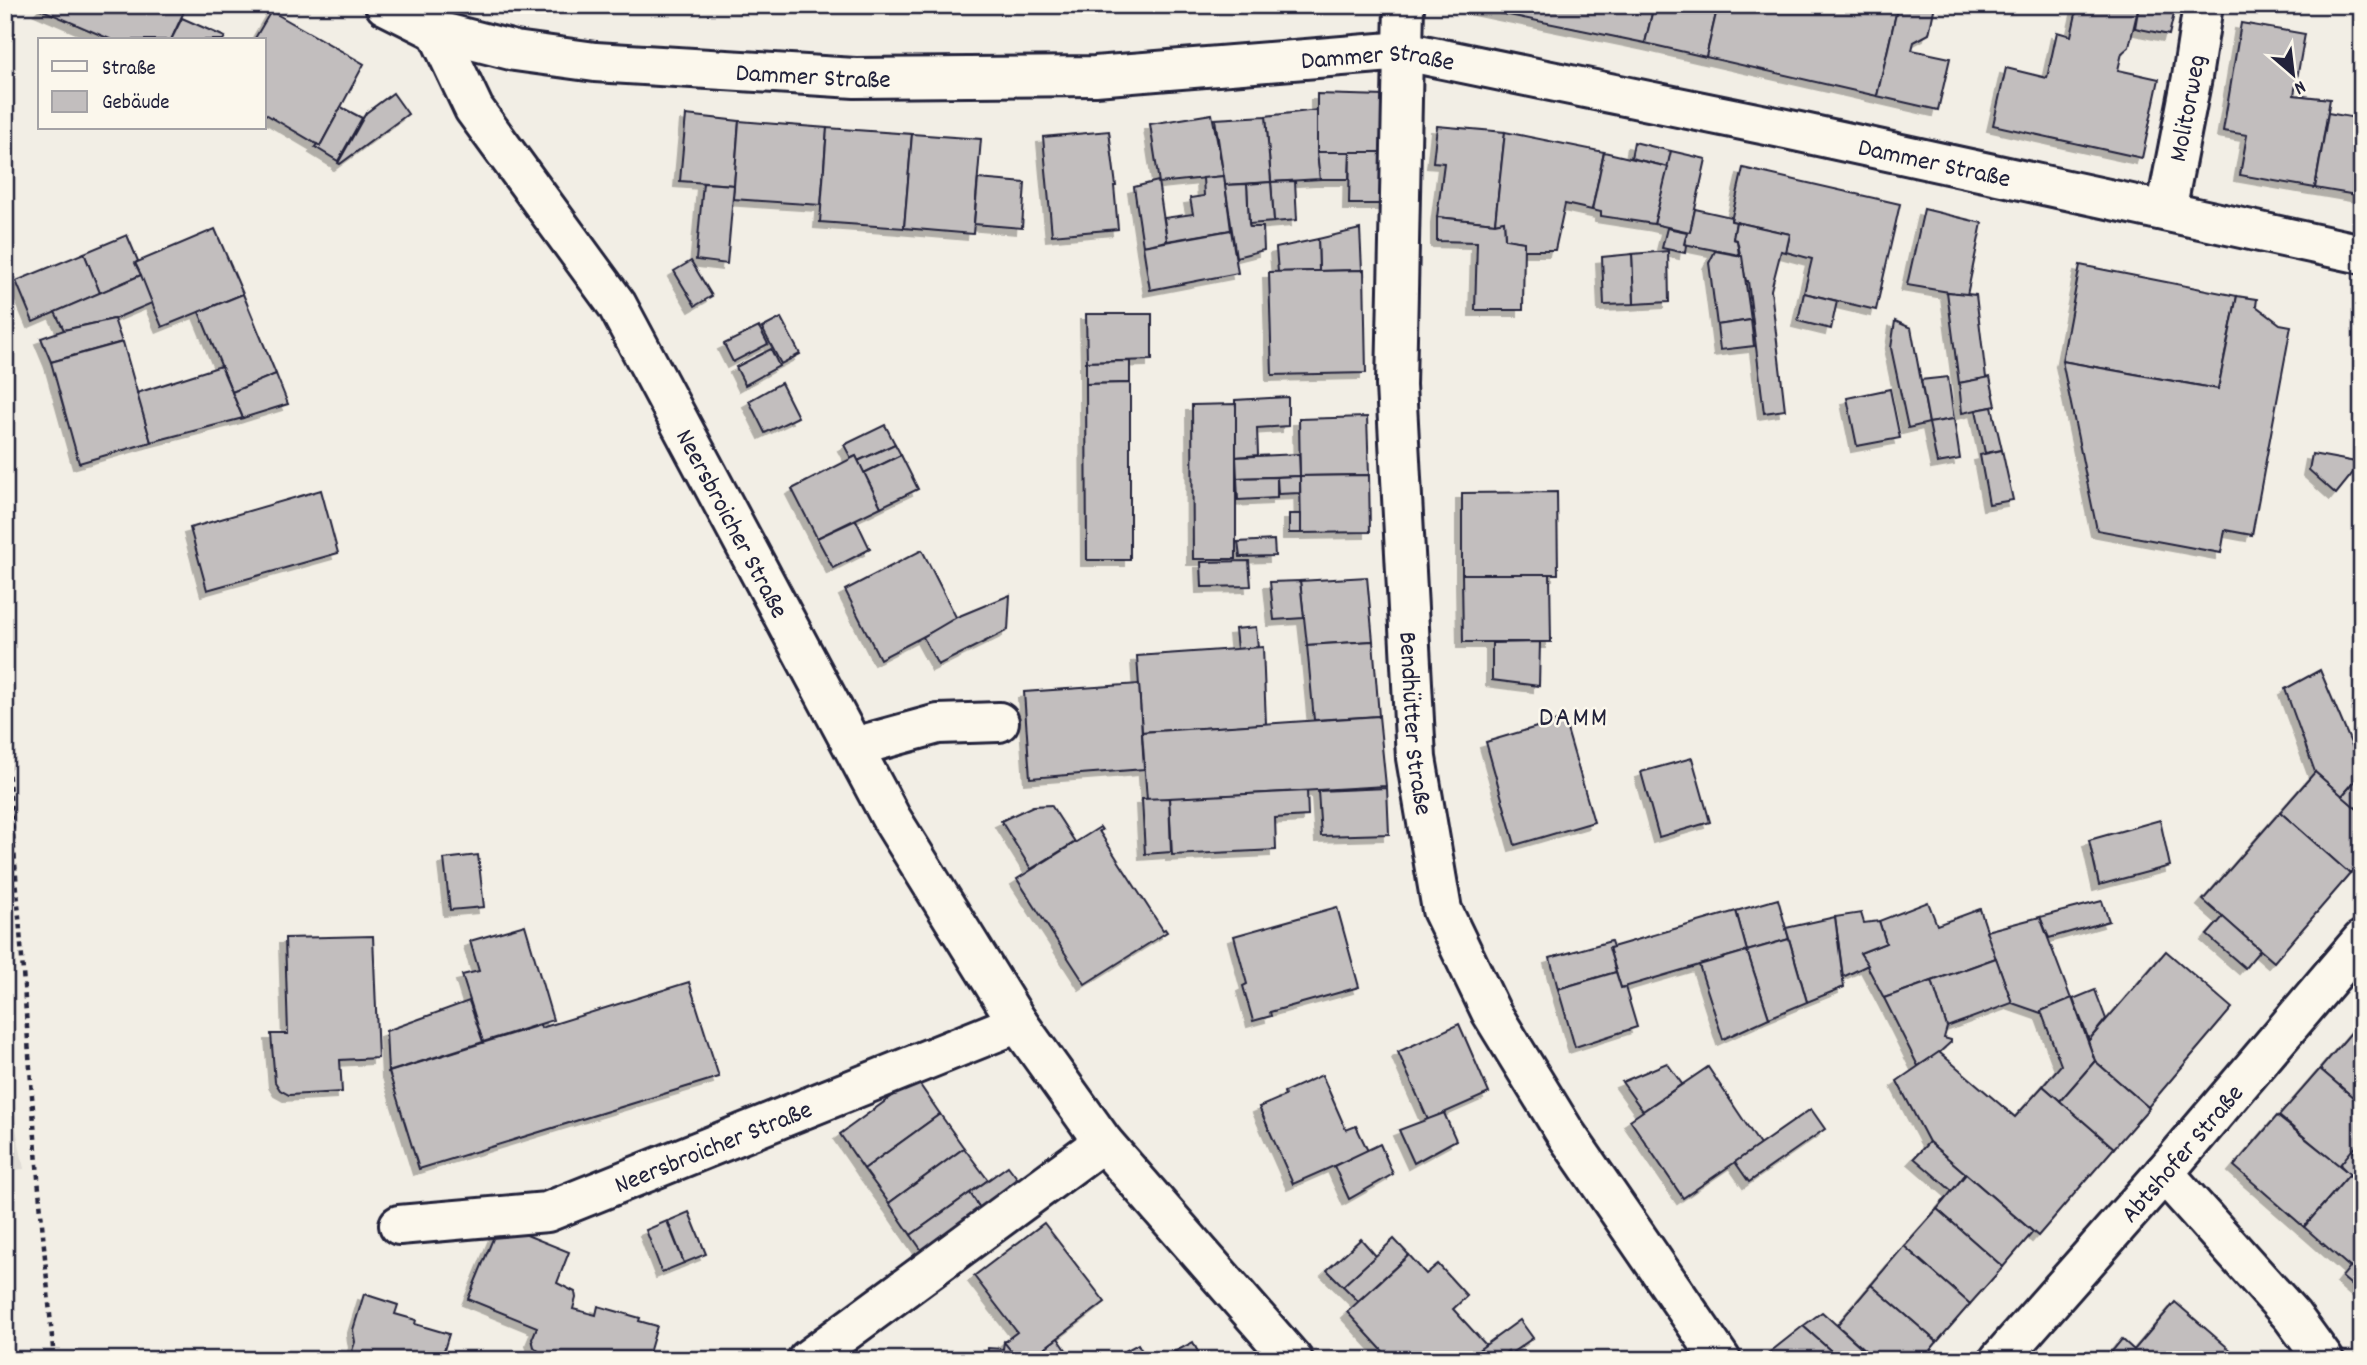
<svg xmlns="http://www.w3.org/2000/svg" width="2367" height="1365" font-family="Dekko,sans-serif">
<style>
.built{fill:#e0dcd6}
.building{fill:#c2bebe;stroke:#22223b;stroke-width:2;filter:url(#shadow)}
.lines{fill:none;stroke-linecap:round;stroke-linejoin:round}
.minor-casing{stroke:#22223b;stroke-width:44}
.path{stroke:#22223b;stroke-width:4.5;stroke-dasharray:5 5;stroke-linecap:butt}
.minor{stroke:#fbf7ec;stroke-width:38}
.labels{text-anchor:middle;stroke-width:5;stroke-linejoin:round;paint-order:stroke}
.street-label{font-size:26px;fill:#22223b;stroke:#fbf7ec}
.neighbourhood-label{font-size:28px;letter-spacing:2px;fill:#22223b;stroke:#fbf7ec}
</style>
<defs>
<filter id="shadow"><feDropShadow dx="-6" dy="6" stdDeviation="0" flood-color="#0004"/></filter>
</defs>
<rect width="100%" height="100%" fill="#f2eee5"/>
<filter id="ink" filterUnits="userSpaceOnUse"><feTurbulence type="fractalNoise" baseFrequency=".0143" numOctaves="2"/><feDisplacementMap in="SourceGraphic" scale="14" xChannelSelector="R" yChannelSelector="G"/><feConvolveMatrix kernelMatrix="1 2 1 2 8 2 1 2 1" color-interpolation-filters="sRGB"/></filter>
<g filter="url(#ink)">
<path class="built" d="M5 1073 24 1169 5 1171Z"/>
<g class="building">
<path d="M44 5H187L171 40H112L40 9Z"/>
<path d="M734 5H797L796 8Z"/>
<path d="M1470 5H1654L1645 43 1470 7Z"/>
<path d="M1654 5H1718L1706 57 1645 43Z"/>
<path d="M1718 5H1898L1877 96 1706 57Z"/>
<path d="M1898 5H1935L1929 34 1914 42 1912 50 1950 58 1938 110 1877 96Z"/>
<path d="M2078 5H2139L2129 47 2122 53 2118 70 2159 79 2142 158 1993 125 2006 68 2047 78 2057 32 2071 36Z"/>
<path d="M2139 5H2176L2169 35 2135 28Z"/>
<path d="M271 11 364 64 320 146 264 113V40H254Z"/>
<path d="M182 18 225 37 223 40H171Z"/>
<path d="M2241 23 2305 34 2294 95 2330 99 2315 188 2240 175 2247 135 2223 131Z"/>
<path d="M393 93 408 114 340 164 338 163 366 113Z"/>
<path d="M1317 94 1385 96V152H1317Z"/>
<path d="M341 107 362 118 338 161 315 147 317 144 320 146Z"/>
<path d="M1317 110V152L1320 179 1271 182 1266 116Z"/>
<path d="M2328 113 2362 119V196L2315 188Z"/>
<path d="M1212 114 1224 176 1159 183 1150 124Z"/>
<path d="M686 115 739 121 734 185 680 181Z"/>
<path d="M1266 116 1271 182 1225 185 1215 119Z"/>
<path d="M739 121 827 128 821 205 733 199Z"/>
<path d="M1437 126 1505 132 1495 223 1437 217 1444 163 1433 162Z"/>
<path d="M827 128 912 134 904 228 820 222Z"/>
<path d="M1109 131 1116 186H1114L1118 229 1052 235 1043 137Z"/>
<path d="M1505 132 1604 152 1592 210 1565 204 1555 250H1524V242L1505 239 1504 221 1495 223Z"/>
<path d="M912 134 981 139 973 234 904 228Z"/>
<path d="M1634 142 1671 151 1668 167 1631 158Z"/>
<path d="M1671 151 1706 159 1690 232 1654 224Z"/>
<path d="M1317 152H1350L1349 179H1320Z"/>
<path d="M1350 152H1385L1384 204H1349Z"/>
<path d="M1604 152 1668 167 1654 224 1601 216V212L1592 210Z"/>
<path d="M1743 168 1900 204 1876 310 1804 293 1812 259 1786 252 1790 234 1731 221Z"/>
<path d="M1224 176 1231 230 1167 241 1164 218 1193 214 1190 198 1204 196 1203 178Z"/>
<path d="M978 179 1025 183 1022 228 974 224Z"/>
<path d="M1158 181 1167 241 1143 246 1134 187Z"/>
<path d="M1295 181 1297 220 1274 222 1271 182Z"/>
<path d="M1271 182 1274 222 1249 224 1247 184Z"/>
<path d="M703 183 734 185 727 264 696 260Z"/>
<path d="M1247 184 1249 224 1250 227H1263L1264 250 1236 257 1225 185Z"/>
<path d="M1695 209 1731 217V221L1736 222 1733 239 1737 240 1739 255 1684 244 1687 232H1690Z"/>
<path d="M1924 209 1982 223 1967 295 1907 285Z"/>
<path d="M1437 217 1495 223 1504 221 1505 239 1524 242 1523 310H1475L1477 242 1437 241Z"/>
<path d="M1736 222 1790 234 1786 252 1781 251 1771 290 1785 410 1764 413 1748 281H1746L1737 240 1733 239Z"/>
<path d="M1667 228 1687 232 1684 244 1686 245 1685 253 1662 248Z"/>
<path d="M215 229 243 294 162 327 135 263Z"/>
<path d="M1360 229 1362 270 1319 271 1318 239Z"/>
<path d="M1231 230 1238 273 1150 290 1143 246Z"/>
<path d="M127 235 138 261 135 263 141 275 100 293 84 253Z"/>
<path d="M1318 239 1319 271 1278 272 1276 248Z"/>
<path d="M1668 251 1669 302 1634 304 1632 254Z"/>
<path d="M1715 251 1742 256 1751 320 1717 325 1709 263Z"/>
<path d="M84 253 100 293 33 322 16 281Z"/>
<path d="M1632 254 1634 304 1604 305 1602 257Z"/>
<path d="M691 261 712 296 695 306 674 271Z"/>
<path d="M2080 265 2237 296 2218 389 2062 361Z"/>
<path d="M1364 270 1366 373 1272 375 1269 272Z"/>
<path d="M141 275 152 303 114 319 64 330 55 312Z"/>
<path d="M1947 292 1976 295 1986 378 1959 383Z"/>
<path d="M1804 293 1837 301 1831 329 1798 321Z"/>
<path d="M243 294 276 374 232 392 199 312Z"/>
<path d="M2237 296 2257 299 2256 306 2280 324 2291 326 2252 535 2225 530 2221 553 2097 530 2062 361 2218 389Z"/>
<path d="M1086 314H1152V360L1087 362Z"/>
<path d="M781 318 800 354 781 364 762 328Z"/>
<path d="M114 319 122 342 51 362 41 338 64 330Z"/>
<path d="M1751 320 1754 346 1720 350 1717 325Z"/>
<path d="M1895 321 1911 328 1929 423 1908 428 1891 348Z"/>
<path d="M759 327 768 344 733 362 724 344Z"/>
<path d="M123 342 151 442 79 463 51 362Z"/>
<path d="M771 349 779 366 745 385 736 367Z"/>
<path d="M1130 361V383L1086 384V362Z"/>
<path d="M221 366 243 418 151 442 137 393Z"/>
<path d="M276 374 288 404 243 418 232 392Z"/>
<path d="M1948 377 1954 419 1929 423 1921 380Z"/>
<path d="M1990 377 1996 406 1962 413 1959 383Z"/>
<path d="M781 383 798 417 765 433 749 401Z"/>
<path d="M1130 383V560H1087L1086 384Z"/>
<path d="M1890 389 1900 438 1857 446 1847 398Z"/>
<path d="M1288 397V426L1257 428 1258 455 1236 457 1235 400Z"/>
<path d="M1236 404V559H1193L1192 405Z"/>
<path d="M1992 407 2002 450 1985 453 1976 410Z"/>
<path d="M1367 417 1369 475 1300 476 1299 419Z"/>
<path d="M1954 419 1960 459 1937 463 1929 423Z"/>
<path d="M885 425 895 444 858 461 856 456 851 458 844 445Z"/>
<path d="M895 444 901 455 864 473 858 461Z"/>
<path d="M2002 450 2013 500 1989 504 1980 455Z"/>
<path d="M1299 454 1300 476 1237 478 1236 457Z"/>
<path d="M2312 454 2361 463 2336 494 2309 470Z"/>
<path d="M901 455 918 489 881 507 864 473Z"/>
<path d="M856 456 881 507 817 538 792 489Z"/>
<path d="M1369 475 1370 532 1301 533 1300 476Z"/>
<path d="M1300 476V493L1278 494 1277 477Z"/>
<path d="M1277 477V498L1238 500 1237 478Z"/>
<path d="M321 490 338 553 207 590 190 528Z"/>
<path d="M1557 492 1558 574H1462V493Z"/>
<rect x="1289" y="514" width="12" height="19"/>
<path d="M856 520 870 549 833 568 817 538Z"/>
<path d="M1274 540 1275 556 1240 557 1238 542Z"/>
<path d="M922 550 957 619 880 659 845 590Z"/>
<path d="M1249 561 1251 586 1202 587 1201 562Z"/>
<path d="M1462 574H1550L1551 642H1463Z"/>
<path d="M1367 577 1373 641 1307 645 1300 581Z"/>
<path d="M1300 581 1304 618 1274 620 1270 582Z"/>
<path d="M1010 595 1008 630 938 665 923 637 957 617Z"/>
<path d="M1256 627 1258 647 1237 649 1235 629Z"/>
<path d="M1373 641 1379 716 1314 720 1307 645Z"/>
<path d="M1540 642 1539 686 1492 680V643Z"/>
<path d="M1263 647 1266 724 1142 732 1137 656Z"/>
<path d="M2320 670 2362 769V773L2342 796 2315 772 2285 689Z"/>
<path d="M1139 684 1144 769 1030 778 1024 692Z"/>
<path d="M1379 716 1386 786 1147 800 1142 732Z"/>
<path d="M1564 719 1594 822 1515 845 1486 742Z"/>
<path d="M1692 758 1710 822 1659 837 1641 772Z"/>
<path d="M2315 772 2362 813V860L2350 874 2280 812Z"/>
<path d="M2362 773V813L2342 796Z"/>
<path d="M1387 788 1389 834 1321 836 1318 791Z"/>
<path d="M1307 791 1308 816 1275 818 1276 850 1172 855 1169 798Z"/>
<path d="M1169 798 1171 852 1145 854 1142 799Z"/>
<path d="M1051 805 1075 842 1031 869 1001 821 1033 806Z"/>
<path d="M2280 812 2350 874 2274 962 2203 900Z"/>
<path d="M2160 820 2170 866 2099 885 2089 840Z"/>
<path d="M1100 827 1102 830 1099 831 1163 930 1165 929 1167 932 1085 984 1017 879Z"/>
<path d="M478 855 484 907 450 910 444 859Z"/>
<path d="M1778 899 1789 939 1747 951 1736 911Z"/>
<path d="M2102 901 2109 921 2049 938 2040 917Z"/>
<path d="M1928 902 1937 925 1980 909 1996 958 1884 998 1860 953 1886 943 1879 921Z"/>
<path d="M1337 907 1359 987 1270 1012 1271 1016 1253 1021 1243 986 1247 984 1234 936Z"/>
<path d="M1736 911 1747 951 1621 988 1609 948Z"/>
<path d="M1861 913 1864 923 1879 921 1886 943 1860 953 1868 965 1843 977 1835 917Z"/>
<path d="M1835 917 1844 987 1807 1002 1786 928Z"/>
<path d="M2040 917 2071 999 2041 1011V1013L2012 1003 1986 931Z"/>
<path d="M2223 917 2260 950 2245 968 2207 935Z"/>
<path d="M525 925 553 1020 483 1042 462 975 479 971 470 941Z"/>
<path d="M373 936 378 1058 340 1060 342 1092 289 1095 280 1090 275 1082 271 1034H288L285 938Z"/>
<path d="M1789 939 1807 1002 1769 1018 1747 951Z"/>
<path d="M1611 941 1613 947 1609 948 1616 972 1558 989 1550 958Z"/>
<path d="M1747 951 1769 1018 1723 1039 1699 965Z"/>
<path d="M2166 951 2232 1008 2148 1107 2095 1061 2088 1041Z"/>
<path d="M1996 958 2012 1003 1947 1027 1932 981Z"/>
<path d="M1616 972 1621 988 1625 987 1637 1027 1575 1047 1558 989Z"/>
<path d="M1932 981 1947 1027 1944 1038 1951 1040V1042L1940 1052 1918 1066 1884 998Z"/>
<path d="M689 982 719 1077 419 1169 389 1072 540 1025 541 1028Z"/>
<path d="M2095 990 2106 1019 2089 1040 2073 999Z"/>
<path d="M2072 998 2095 1061 2060 1101 2043 1086 2061 1065 2041 1011Z"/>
<path d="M469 1001 483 1042 388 1072 386 1031Z"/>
<path d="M2361 1021H2362V1105L2320 1069Z"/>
<path d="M1459 1024 1489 1093 1428 1120 1398 1052Z"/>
<path d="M1939 1052 2015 1117 2043 1086 2114 1148 2038 1236 1929 1142 1897 1081Z"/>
<path d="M2095 1061 2149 1108 2114 1148 2060 1101Z"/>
<path d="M1667 1063 1682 1084 1643 1111 1622 1082Z"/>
<path d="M1708 1067 1760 1145 1683 1198 1630 1120Z"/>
<path d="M2320 1069 2362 1105V1140L2339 1166 2279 1116Z"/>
<path d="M1322 1075 1346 1130 1356 1126 1368 1151 1293 1184 1259 1107 1285 1096 1284 1092Z"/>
<path d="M916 1079 940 1114 864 1169 840 1134Z"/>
<path d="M1811 1109 1825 1129 1749 1182 1735 1162Z"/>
<path d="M1444 1113 1456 1140 1414 1163 1399 1130Z"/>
<path d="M940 1114 964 1148 889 1203 864 1169Z"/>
<path d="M2277 1116 2350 1174 2304 1227 2234 1166Z"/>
<path d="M1929 1142 1966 1174 1952 1191 1914 1158Z"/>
<path d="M1380 1144 1393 1174 1349 1199 1334 1166Z"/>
<path d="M964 1148 988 1180 911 1235 889 1203Z"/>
<path d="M2352 1150 2362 1159V1186L2340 1165Z"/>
<path d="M1008 1166 1024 1187 985 1216 970 1193Z"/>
<path d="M1966 1174 2033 1232 2003 1267 1937 1209Z"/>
<path d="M2349 1175 2362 1186V1260L2353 1270 2304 1227Z"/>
<path d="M970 1193 985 1216 927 1258 911 1235Z"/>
<path d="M1937 1209 2003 1267 1970 1304 1904 1246Z"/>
<path d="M689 1212 706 1254 684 1263 668 1221Z"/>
<path d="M667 1221 684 1263 662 1272 646 1230Z"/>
<path d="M1044 1223 1105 1302 1029 1360H1018L1004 1342 1017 1332 974 1276Z"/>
<path d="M499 1224 569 1252 557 1283 575 1292 576 1298 573 1309 596 1315 598 1306 640 1318 639 1321 657 1326 647 1360H540L542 1354 534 1347 532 1339 537 1327 468 1299Z"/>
<path d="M1361 1239 1376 1256 1343 1286 1327 1270Z"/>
<path d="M1394 1239 1409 1255 1358 1301 1343 1286Z"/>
<path d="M1904 1246 1970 1304 1937 1342 1871 1285Z"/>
<path d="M1409 1255 1426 1274 1438 1264 1467 1296 1453 1309 1486 1345 1469 1360H1391L1347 1312Z"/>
<path d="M2362 1260V1294L2342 1277 2350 1267 2353 1270Z"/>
<path d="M1871 1285 1937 1342 1922 1360H1876L1837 1325Z"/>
<path d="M364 1294 398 1305 395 1314 416 1320 415 1324 449 1334 441 1360H349L355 1342 353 1330Z"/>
<path d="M2175 1302 2242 1360H2105L2122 1339 2134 1350Z"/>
<path d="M1822 1312 1861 1347 1850 1360H1841L1803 1326Z"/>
<path d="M1520 1320 1533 1338 1510 1354 1508 1351 1495 1360H1490L1480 1349Z"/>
<path d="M1803 1326 1841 1360H1782L1778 1355 1771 1360H1760Z"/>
<path d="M1058 1338 1073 1360H1029Z"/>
<path d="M1004 1342 1018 1360H987L988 1348 1003 1349Z"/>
<path d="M1193 1342 1202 1360H1159Z"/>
<path d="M1138 1344 1147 1360H1108Z"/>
<path d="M1480 1349 1490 1360H1469Z"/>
</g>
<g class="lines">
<defs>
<g id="minor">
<path id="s1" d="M385 5 437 31 515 51 595 62 855 78 1095 76 1404 51 1781 128 2362 254"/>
<path id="s2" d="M1404 5 1396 385 1416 758 1442 910 1491 1012 1564 1131 1721 1360"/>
<path id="s3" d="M437 31 474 109 617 305 891 818 1018 1023 1103 1142 1293 1360"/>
<path id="s4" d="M2166 211 2192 77 2203 5"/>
<path d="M854 747 938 724 999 722"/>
<path d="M2164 1173 2292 1316 2324 1360"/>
<path id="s5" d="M399 1225 547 1212 1018 1023"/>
<path d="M807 1360 1103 1142"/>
<path id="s6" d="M1999 1360 2164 1173 2362 940"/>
</g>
</defs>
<use href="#minor" class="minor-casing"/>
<path class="path" d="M5 725 38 1178 54 1360"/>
<use href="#minor" class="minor"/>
</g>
</g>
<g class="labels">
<g class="street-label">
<text dy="9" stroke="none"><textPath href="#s1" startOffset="1004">Dammer Straße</textPath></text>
<text dy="9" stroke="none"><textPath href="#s1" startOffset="438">Dammer Straße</textPath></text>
<text dy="9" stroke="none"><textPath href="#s4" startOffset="105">Molitorweg</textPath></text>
<text dy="9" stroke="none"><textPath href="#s1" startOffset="1572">Dammer Straße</textPath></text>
<text dy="9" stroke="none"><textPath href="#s3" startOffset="576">Neersbroicher Straße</textPath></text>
<text dy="9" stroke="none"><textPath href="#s2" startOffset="719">Bendhütter Straße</textPath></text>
<text dy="9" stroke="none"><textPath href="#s5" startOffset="327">Neersbroicher Straße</textPath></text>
<text dy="9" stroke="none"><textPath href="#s6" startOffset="276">Abtshofer Straße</textPath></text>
</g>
<g class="neighbourhood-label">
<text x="1574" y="725">DAMM</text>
</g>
</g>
<rect width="2367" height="1365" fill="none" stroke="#fbf7ec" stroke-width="28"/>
<rect x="14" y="14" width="2339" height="1337" fill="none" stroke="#22223b" stroke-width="2.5" filter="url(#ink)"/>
<rect x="38" y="38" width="228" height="91" fill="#fbf7ec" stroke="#a4a2a5" stroke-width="2"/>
<rect x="52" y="61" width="35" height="10" fill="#fbf7ec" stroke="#a4a2a5" stroke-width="2"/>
<text x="102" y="74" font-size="21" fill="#22223b">Straße</text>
<rect x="52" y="91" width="35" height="21" fill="#c2bebe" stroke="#a4a2a5" stroke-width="2"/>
<text x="102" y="108" font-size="21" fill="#22223b">Gebäude</text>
<g transform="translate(2293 74) rotate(152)" stroke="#fbf7ec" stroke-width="5" paint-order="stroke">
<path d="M0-5L12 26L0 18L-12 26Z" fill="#22223b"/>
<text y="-10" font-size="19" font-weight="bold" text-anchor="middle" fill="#22223b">N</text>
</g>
</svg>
